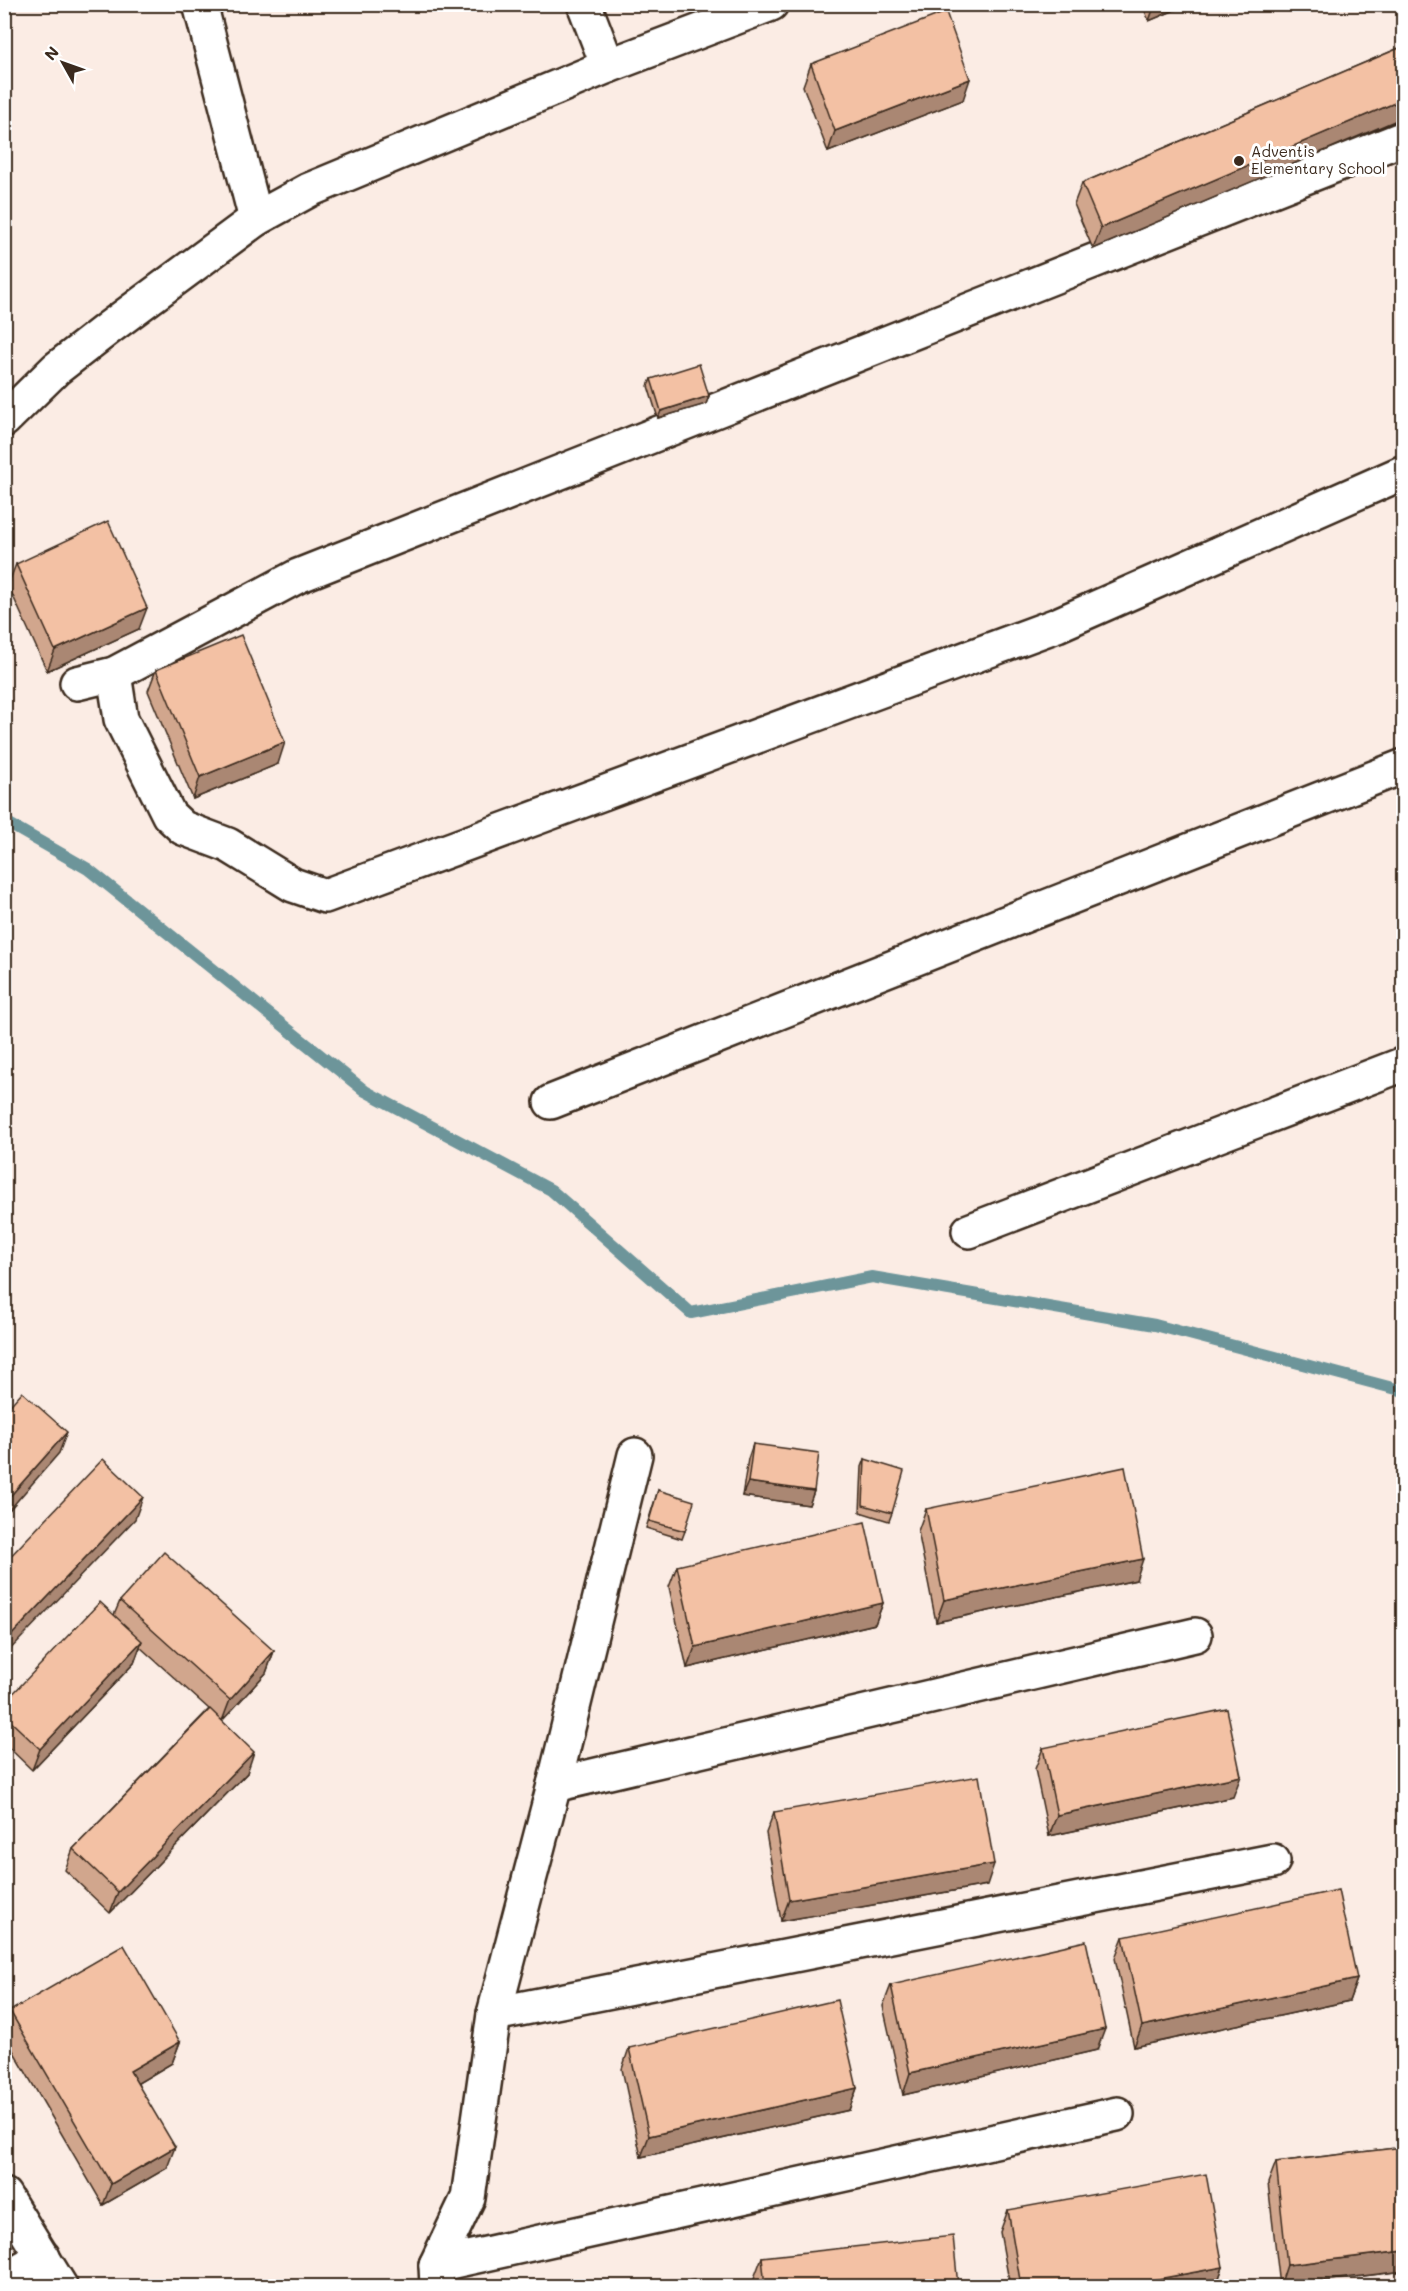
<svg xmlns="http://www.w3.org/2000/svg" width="1408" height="2291" font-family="Mali,sans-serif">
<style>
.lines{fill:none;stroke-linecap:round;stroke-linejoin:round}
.stream{stroke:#6d959a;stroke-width:12}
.minor-casing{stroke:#3b2a1e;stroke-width:38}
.minor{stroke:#fff;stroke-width:33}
.wall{fill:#d1a68d;stroke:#3b2a1e;stroke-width:1.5}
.shaded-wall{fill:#aa8773;stroke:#3b2a1e;stroke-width:1.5}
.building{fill:#f3c1a4;stroke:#3b2a1e;stroke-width:1.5}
.poi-dot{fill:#3b2a1e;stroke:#fff;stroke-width:2}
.labels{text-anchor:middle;stroke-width:6;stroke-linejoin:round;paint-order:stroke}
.poi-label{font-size:15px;fill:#3b2a1e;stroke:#fff;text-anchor:start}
</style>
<rect width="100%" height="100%" fill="#fbece4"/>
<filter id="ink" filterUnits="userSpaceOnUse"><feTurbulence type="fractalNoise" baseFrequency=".0167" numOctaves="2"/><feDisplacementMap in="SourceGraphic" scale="12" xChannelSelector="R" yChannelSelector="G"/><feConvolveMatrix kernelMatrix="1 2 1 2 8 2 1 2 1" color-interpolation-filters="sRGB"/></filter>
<g filter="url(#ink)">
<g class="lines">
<path class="stream" d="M4 821 88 869 365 1091 551 1190 691 1313 872 1277 1155 1325 1404 1391"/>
<defs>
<g id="minor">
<path d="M200 4 256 219"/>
<path d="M584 4 608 66"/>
<path d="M4 420 56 369 110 327 256 219 309 190 608 66 771 4"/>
<path d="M114 674 121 719 169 815 183 828 228 845 293 885 325 896 1057 625 1404 472"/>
<path d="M77 683 114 674 298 576 1404 138"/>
<path d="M551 1102 1404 766"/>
<path d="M969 1231 1404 1064"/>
<path d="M554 1785 1195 1635"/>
<path d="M494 2014 1273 1861"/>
<path d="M4 2195 60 2286"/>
<path d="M436 2265 1117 2114"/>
<path d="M4 2279 43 2257"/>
<path d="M437 2286 436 2265 468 2198 494 2014 554 1785 635 1455"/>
</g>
</defs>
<use href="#minor" class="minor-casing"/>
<use href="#minor" class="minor"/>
</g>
<g class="wall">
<path d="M1142 4H1189L1149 21Z"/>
<path d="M1404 46V117L1093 249 1074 204 1082 183Z"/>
<path d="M811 64 963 100 828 152 803 86Z"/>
<path d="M651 379 709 396 706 404 658 418 648 386Z"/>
<path d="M16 564 139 629 47 671 8 585Z"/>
<path d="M156 670 278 764 193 799 148 691Z"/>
<path d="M753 1444 814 1491 809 1505 742 1496 748 1459Z"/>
<path d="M865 1459 892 1513 889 1521 860 1512 862 1467Z"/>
<path d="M658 1490 685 1531 682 1539 646 1528Z"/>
<path d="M926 1509 1136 1580 936 1622 918 1531Z"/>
<path d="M677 1566 883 1603 875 1624 687 1668 669 1587Z"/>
<path d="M120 1601 274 1651 266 1673 222 1720 247 1773 110 1913 65 1870 73 1849 209 1709 140 1647 134 1663 32 1770 4 1743V1703L114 1615Z"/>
<path d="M1043 1748 1233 1797 1049 1836 1035 1769Z"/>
<path d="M774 1812 987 1885 781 1921 766 1833Z"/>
<path d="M1123 1937 1357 1979 1349 2001 1134 2047 1115 1958Z"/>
<path d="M891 1985 1097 2050 903 2095 883 2006Z"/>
<path d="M10 2011 180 2042 172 2063 138 2083 167 2168 103 2205 4 2035V2027Z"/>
<path d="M629 2048 857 2088 849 2110 641 2157 622 2069Z"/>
<path d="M1404 2147V2271L1280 2286 1268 2183 1276 2162Z"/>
<path d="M1008 2210 1223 2267 1216 2286H1010L1000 2232Z"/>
<path d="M762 2257 958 2286H755L754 2278Z"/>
</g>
<g class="shaded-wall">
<path d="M1155 4H1189L1149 21Z"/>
<path d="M970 79 963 100 828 152 835 131Z"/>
<path d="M1404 99V117L1093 249 1101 228Z"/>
<path d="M709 396 706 404 658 418 661 411Z"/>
<path d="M147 608 139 629 47 671 55 650Z"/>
<path d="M285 742 278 764 193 799 200 777Z"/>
<path d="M67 1432 59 1453 4 1516V1503Z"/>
<path d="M748 1482 814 1491 809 1505 742 1496Z"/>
<path d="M143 1497 135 1519 4 1656V1643Z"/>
<path d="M1143 1559 1136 1580 936 1622 944 1600Z"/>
<path d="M883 1603 875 1624 687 1668 695 1647Z"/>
<path d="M142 1641 134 1663 32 1770 40 1749Z"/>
<path d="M274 1651 266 1673 222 1721 230 1700Z"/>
<path d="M254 1752 247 1773 110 1913 118 1892Z"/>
<path d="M1241 1776 1233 1797 1049 1836 1057 1815Z"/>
<path d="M994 1864 987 1885 781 1921 789 1900Z"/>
<path d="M1357 1979 1349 2001 1134 2047 1142 2026Z"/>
<path d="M1105 2029 1097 2050 903 2095 910 2073Z"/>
<path d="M180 2042 172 2063 123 2092 130 2071Z"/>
<path d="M857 2088 849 2110 641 2157 649 2136Z"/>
<path d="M175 2147 167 2168 103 2205 111 2184Z"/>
<path d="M1404 2251V2271L1280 2286 1287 2265Z"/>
<path d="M1223 2267 1216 2286H1120Z"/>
</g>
<g class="building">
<path d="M946 12 970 79 835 131 811 64Z"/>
<path d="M1404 46V99L1101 228 1082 183Z"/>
<path d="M699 364 709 396 661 411 651 379Z"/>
<path d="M108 521 147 608 55 650 16 564Z"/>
<path d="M241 635 285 742 200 777 156 670Z"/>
<path d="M22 1392 67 1432 4 1503V1412Z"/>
<path d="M753 1444 819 1453 814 1491 748 1482Z"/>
<path d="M103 1459 143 1497 4 1643V1563Z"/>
<path d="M865 1459 904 1471 892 1513 863 1505Z"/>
<path d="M1125 1467 1143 1559 944 1600 926 1509Z"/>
<path d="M658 1490 694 1501 685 1531 649 1521Z"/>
<path d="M865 1522 883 1603 695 1647 677 1566Z"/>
<path d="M164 1552 274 1651 230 1700 120 1601Z"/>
<path d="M100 1602 142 1641 40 1749 4 1715V1703Z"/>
<path d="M210 1709 254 1752 118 1892 73 1849Z"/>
<path d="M1227 1709 1241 1776 1057 1815 1043 1748Z"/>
<path d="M979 1776 994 1864 789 1900 774 1812Z"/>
<path d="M1338 1890 1357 1979 1142 2026 1123 1937Z"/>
<path d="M1086 1941 1105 2029 910 2073 891 1985Z"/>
<path d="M124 1945 180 2042 130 2071 175 2147 111 2184 10 2011Z"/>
<path d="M837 2000 857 2088 649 2136 629 2048Z"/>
<path d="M1404 2147V2251L1287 2265 1276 2162Z"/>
<path d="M1206 2174 1223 2267 1120 2286H1021L1008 2210Z"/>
<path d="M953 2236 958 2286H765L762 2257Z"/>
<path d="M694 2280 695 2286H634Z"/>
</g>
</g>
<circle class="poi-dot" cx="1239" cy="161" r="6"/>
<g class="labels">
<g class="poi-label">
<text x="1251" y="157">Adventis<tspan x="1251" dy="17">Elementary School</tspan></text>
</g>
</g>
<rect width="1408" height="2291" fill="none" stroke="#fff" stroke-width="24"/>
<rect x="12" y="12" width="1384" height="2267" fill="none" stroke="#3b2a1e" stroke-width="2" filter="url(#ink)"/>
<g transform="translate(63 63) rotate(310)" stroke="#ffffff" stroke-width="4.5" paint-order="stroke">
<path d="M0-4.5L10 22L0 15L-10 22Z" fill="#3b2a1e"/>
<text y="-9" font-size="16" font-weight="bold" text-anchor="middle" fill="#3b2a1e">N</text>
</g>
</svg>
